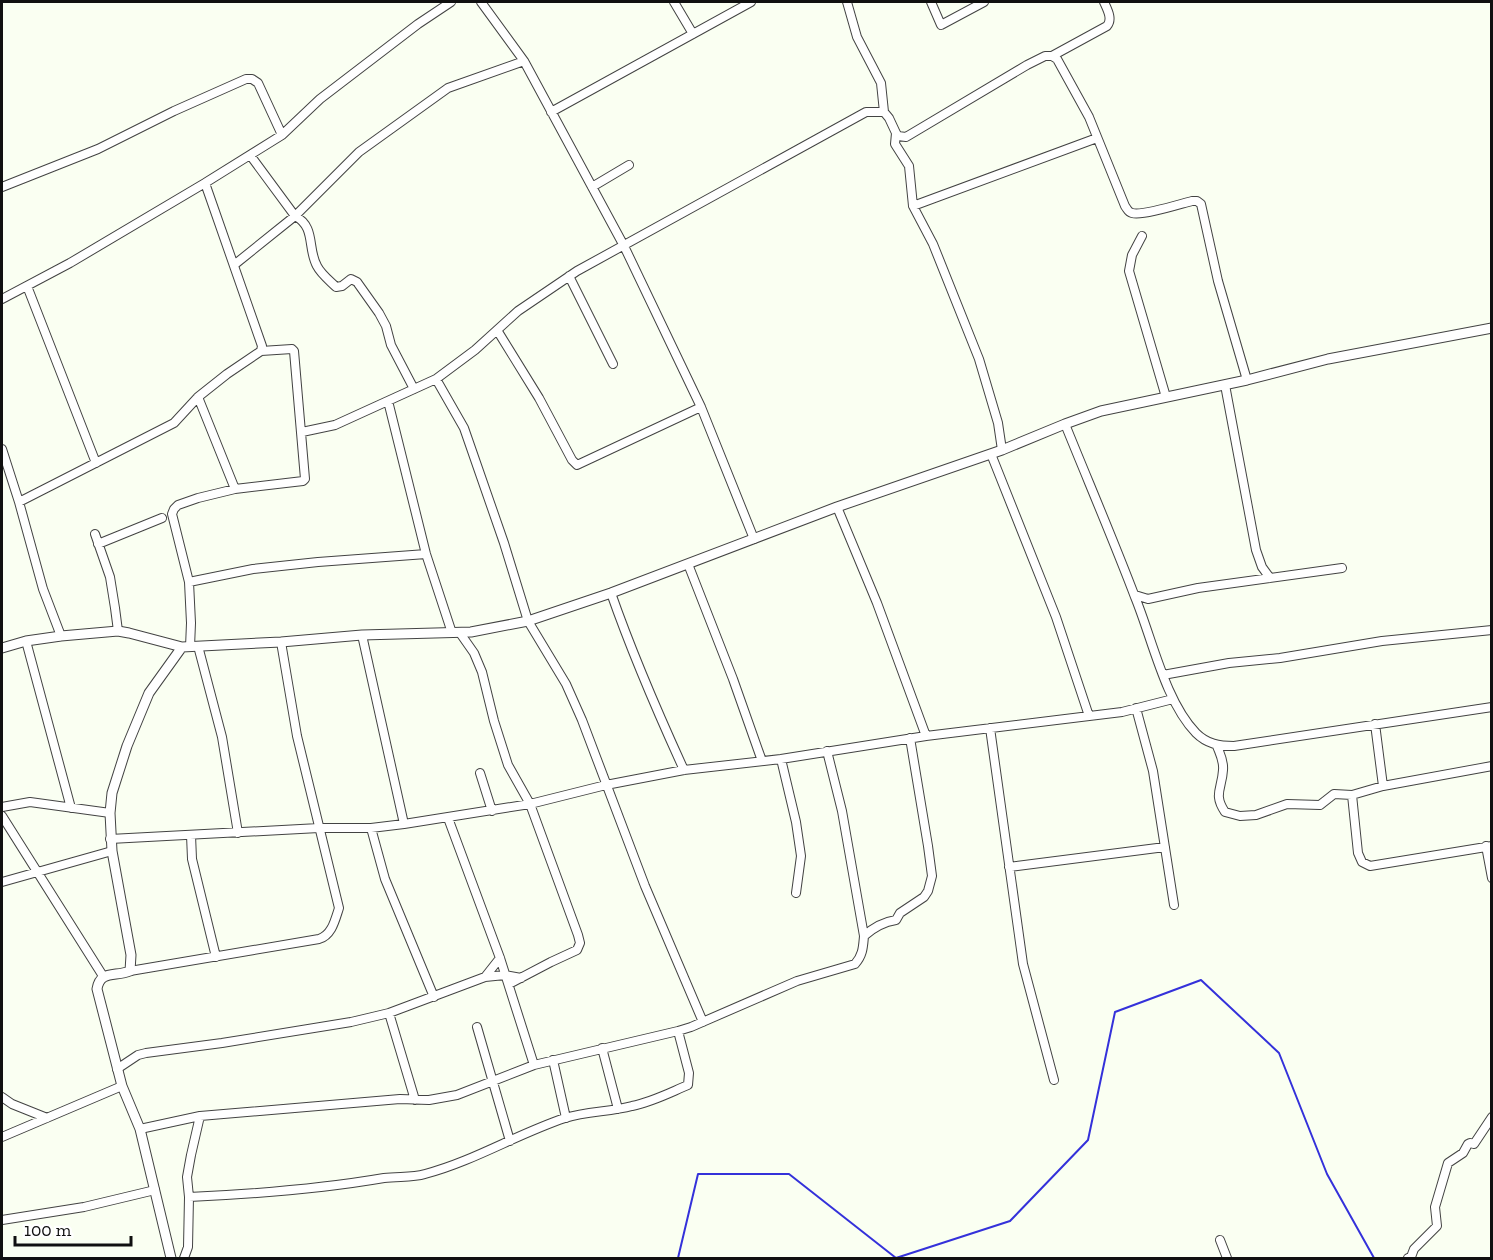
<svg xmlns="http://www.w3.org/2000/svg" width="1493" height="1260" font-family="'Zilla Slab',serif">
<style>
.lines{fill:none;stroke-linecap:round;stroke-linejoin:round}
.stream{stroke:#3431da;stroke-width:2}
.minor-casing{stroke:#434343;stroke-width:10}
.tertiary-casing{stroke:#434343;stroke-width:11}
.minor{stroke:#fff;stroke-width:8}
.tertiary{stroke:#fff;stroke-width:9}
</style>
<rect width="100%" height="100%" fill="#fafff2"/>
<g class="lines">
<!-- stream -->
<path class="stream" d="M678 1258 698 1174H789L896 1258 1010 1221 1088 1140 1115 1012 1201 980 1279 1053 1327 1174 1374 1258"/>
<!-- minor casing -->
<g class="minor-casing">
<path id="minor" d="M481 2 524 61 624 246 701 407 754 539
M674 2 693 34
M847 2 857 37 881 83 884 112
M931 2 941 25 984 2
M1052 56 1057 59 1089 117 1125 206C1128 210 1128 212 1132 213 1143 216 1180 204 1192 201H1197L1201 204 1218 281 1247 380
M551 112 751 2
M896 133 898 136 906 137 1027 65 1045 56H1052L1107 26C1113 19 1107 9 1104 2
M250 155 295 216C316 227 307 248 317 266 321 274 330 281 336 287L342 286 351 279 357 282 379 313 386 326 391 345 414 389
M205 183 262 346 261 351
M2 187 98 149 174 111 246 79H252L258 83 282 135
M592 187 629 165
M913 206 1097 138
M1142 236 1132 255 1129 271 1166 397
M234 265 295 216 359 152 448 88 524 61
M569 276 613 364
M27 286 96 463
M2 299 70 263 205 183 282 135 320 99 418 24 451 2
M497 330 539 398 572 460 577 465 701 407
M436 379 464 428 504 543 528 621 566 684 582 720 645 886 703 1022
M1225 385 1256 550 1262 567 1270 578
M198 397 235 489
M388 401 426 554 452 633
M1065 424C1088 481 1113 539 1135 597 1152 638 1165 701 1196 733 1207 744 1219 746 1234 746L1492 707
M302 432 335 425 436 379 475 350 518 311 577 271 866 112H884L889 118 896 133 895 144 909 166 913 206 933 244 979 359 998 423 1002 450
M2 449 19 502 43 589 61 636
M991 454 1056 617 1089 716
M19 502 174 423 198 397 227 374 261 351 292 349 294 351 305 479 303 481 235 489 198 498 178 505 174 509 172 514 189 582 191 623 190 647
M837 507 877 603 926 736
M95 534 110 577 115 608 118 631
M98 544 162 518
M688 564 733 679 762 761
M189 582 253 569 318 562 426 554
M611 593C632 653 657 711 684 770
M1135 595 1148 599 1198 588 1342 568
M460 633 474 653 482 672 494 721 508 765 530 804 578 935 580 943 577 950 551 962 509 984
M362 635 404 824
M26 641 71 808
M198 646 222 737 238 833
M1163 675 1229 663 1280 658 1382 641 1492 630
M1136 708 1153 771 1174 905
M1375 724 1383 786
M990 728 1023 964 1054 1080
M1217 746C1220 754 1224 761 1223 770 1222 789 1213 794 1225 812L1240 816 1256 815 1287 804 1320 805 1334 794 1352 795 1383 786 1492 766
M827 751 842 811 864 936
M781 759 796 822 801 856 796 893
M480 773 492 811
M1352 795 1358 853 1362 862 1370 866 1492 846
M2 807 30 802 110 813
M2 816 103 976
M448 818 500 958 534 1065
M371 828 385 879 434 997
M191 835 192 859 216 957
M110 839 319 828H371L404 824 530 804 606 785 684 770 781 759 926 736 1122 712 1173 699
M1486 846 1492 878
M1009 867 1165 847
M2 882 112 851
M130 971 319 939C332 935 335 920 339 908L297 736 281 642
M485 977 500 958
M389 1013 415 1100
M477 1027 510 1141
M602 1048 618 1109
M553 1060 566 1118
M117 1069 138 1055 146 1053 222 1043 351 1022 389 1013 485 977 505 975 521 978
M2 1097 12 1104 47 1118
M140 1129 200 1116 400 1099 429 1100 457 1095 534 1065 678 1031 691 1027 797 981 855 964C863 955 863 947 864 936 874 927 883 922 896 920L900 913 924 897 928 891 932 876 928 846 910 738
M2 1137 122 1086
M189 1197C255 1194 320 1189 384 1178 398 1176 412 1178 425 1174 474 1161 517 1134 565 1118 587 1111 610 1112 632 1106 652 1102 669 1093 688 1085L689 1073 678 1031
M2 1220 84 1207 155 1190
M1220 1240 1227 1258
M184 1258 188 1247 189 1197 187 1177 191 1155 200 1116
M1408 1258 1411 1257 1414 1249 1437 1226 1435 1207 1448 1163 1463 1153 1468 1144 1470 1143 1474 1144 1492 1117"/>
</g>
<!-- tertiary casing -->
<g class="tertiary-casing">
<path id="tertiary" d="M2 648 26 641 61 636 118 631 129 633 182 647 281 642 362 635 471 632 528 621 611 593 837 507 1002 450 1065 424 1101 411 1247 380 1328 359 1492 328
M171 1258 140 1129 122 1086 97 989C100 970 115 977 130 971L131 955 112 851 110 813 112 793 127 746 149 693 182 647"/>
</g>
<!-- minor -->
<use href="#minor" class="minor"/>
<!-- tertiary -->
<use href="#tertiary" class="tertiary"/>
</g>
<!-- border -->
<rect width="1493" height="1260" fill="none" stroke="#101010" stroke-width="6"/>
<!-- scale -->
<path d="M15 1236v9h116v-9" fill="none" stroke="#101010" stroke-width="3"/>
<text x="24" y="1236" font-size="18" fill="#101010" stroke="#ffffff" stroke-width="4.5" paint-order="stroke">100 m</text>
</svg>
